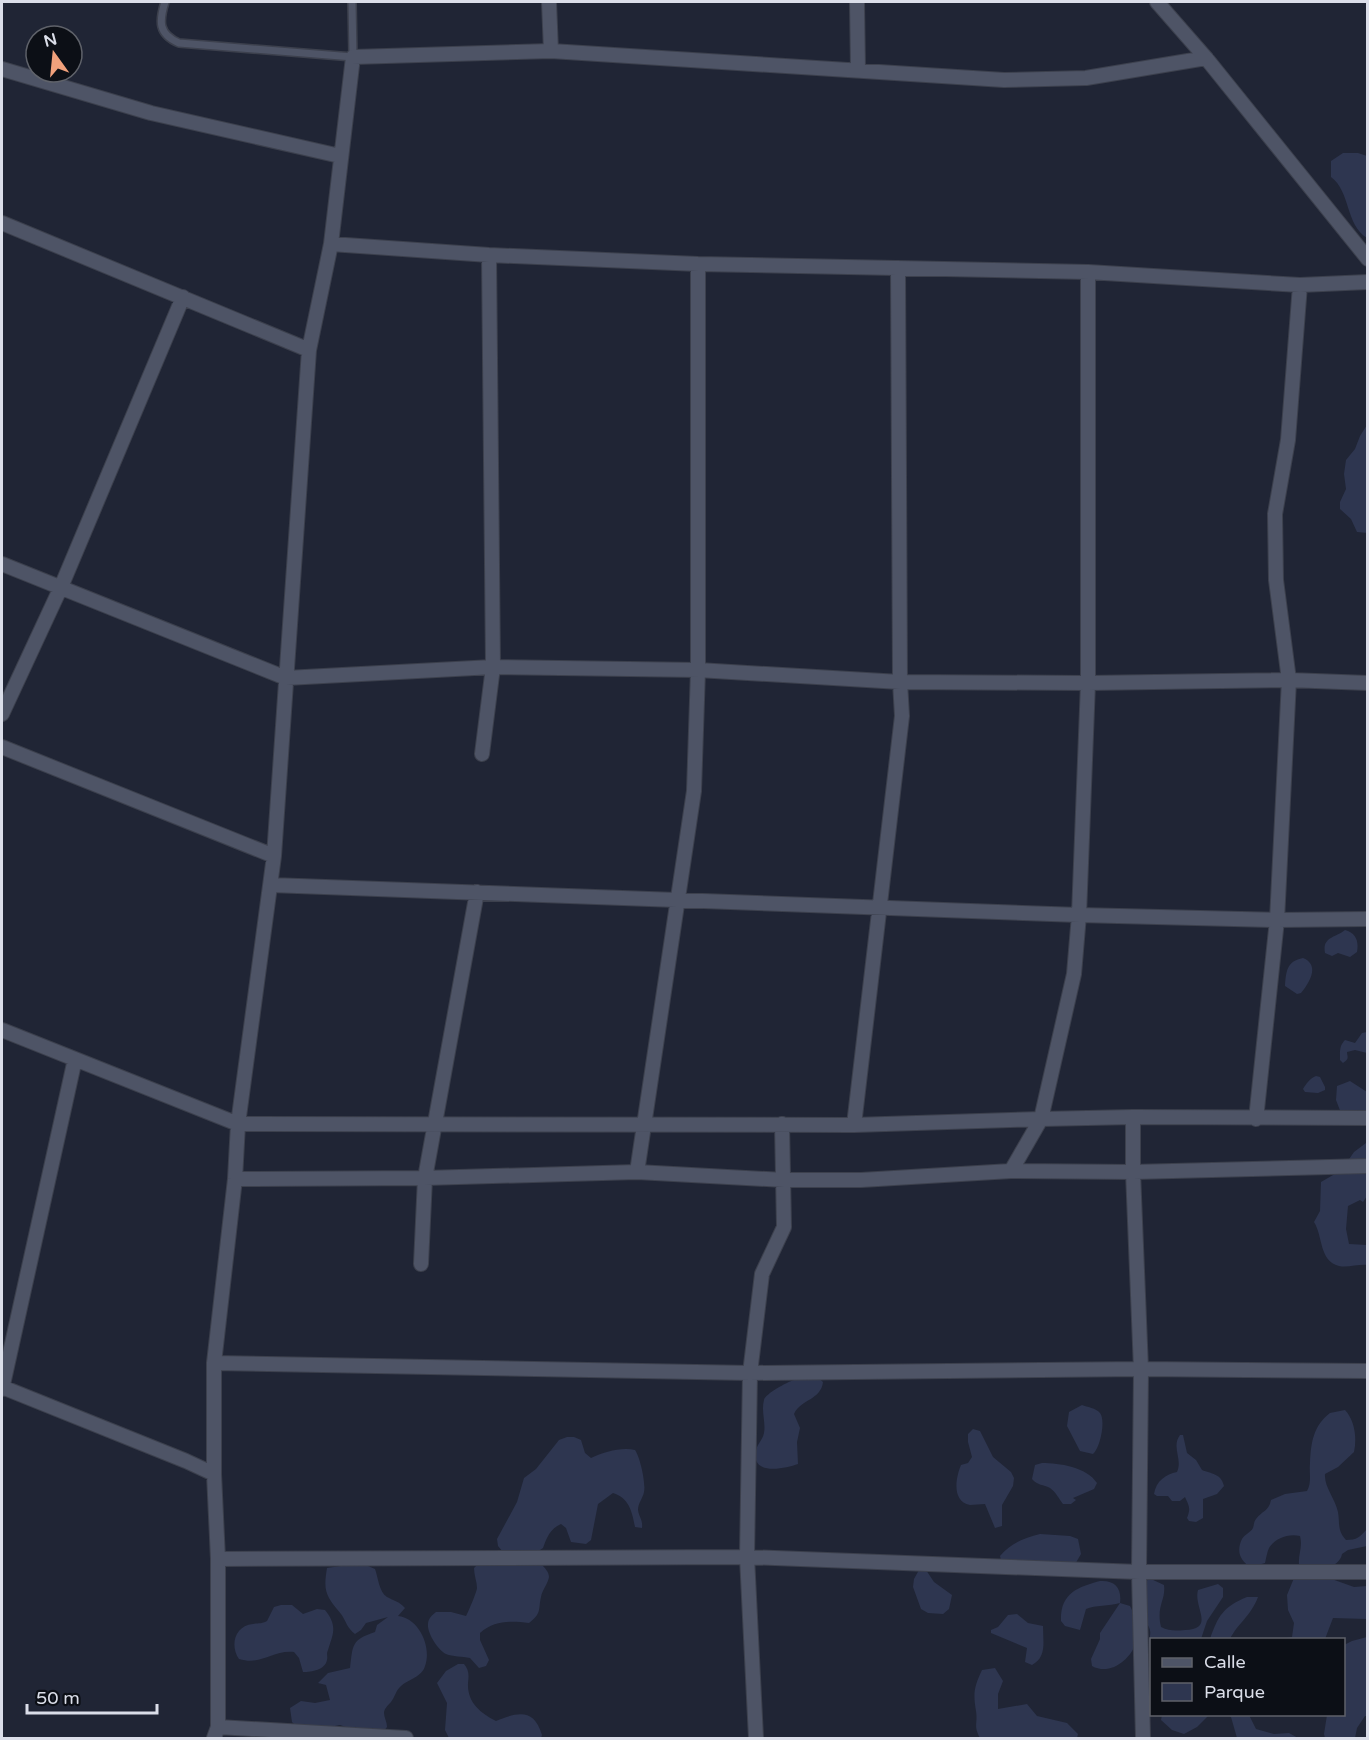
<svg xmlns="http://www.w3.org/2000/svg" width="1369" height="1740" font-family="'Varela Round',sans-serif">
<style>
.green{fill:#2e3650}
.lines{fill:none;stroke-linecap:round;stroke-linejoin:round}
.lane-casing{stroke:#3c404d;stroke-width:10}
.street-casing{stroke:#3c404d;stroke-width:16}
.lane{stroke:#4e5466;stroke-width:7}
.street{stroke:#4e5466;stroke-width:14}
</style>
<rect width="100%" height="100%" fill="#202535"/>
<!-- green -->
<path class="green" d="M1343 153H1358L1367 156V238C1345 224 1351 192 1331 177V161Z
M1367 425 1368 533 1357 532 1351 519 1340 509V502L1346 489 1344 474 1346 460 1355 449 1360 436Z
M1345 930C1356 933 1359 941 1357 952L1350 957 1338 953 1332 956 1325 953C1322 937 1335 938 1345 930Z
M1303 958C1320 965 1310 982 1301 993L1297 994 1285 986C1286 971 1287 961 1303 958Z
M1367 1032V1053L1355 1050 1347 1052C1347 1056 1350 1059 1343 1063L1340 1060C1340 1052 1339 1046 1345 1040L1355 1043 1362 1033Z
M1316 1076 1320 1077 1325 1087V1090L1318 1093 1305 1092 1303 1089C1306 1084 1310 1078 1316 1076Z
M1350 1081 1367 1092V1118L1341 1113 1336 1100 1337 1086Z
M1366 1143 1367 1196 1363 1202 1360 1200 1348 1206 1346 1229 1349 1244 1367 1245V1265C1359 1264 1347 1268 1339 1266 1319 1261 1323 1236 1314 1222L1320 1211 1321 1182 1340 1171 1345 1165 1354 1152Z
M817 1377 823 1382C821 1400 801 1399 794 1414L800 1428 797 1442 798 1464C784 1469 750 1476 756 1450 758 1443 763 1439 764 1433 766 1423 761 1411 764 1400 765 1394 787 1382 794 1380 800 1377 810 1378 817 1377Z
M1082 1405C1087 1407 1096 1408 1100 1413 1106 1421 1100 1448 1093 1454L1080 1451 1067 1426 1069 1412Z
M1345 1410C1355 1421 1357 1438 1354 1452L1338 1467 1325 1474C1324 1487 1335 1498 1338 1512 1340 1524 1337 1530 1346 1540 1357 1540 1360 1537 1367 1529V1546L1348 1550 1342 1554C1339 1570 1311 1573 1299 1565 1298 1554 1303 1547 1300 1536 1289 1533 1275 1538 1269 1548 1267 1552 1266 1559 1265 1563L1251 1567C1240 1561 1236 1551 1242 1539 1245 1534 1251 1532 1253 1528 1254 1525 1254 1521 1256 1519 1262 1511 1269 1511 1271 1500L1285 1494 1307 1491C1312 1482 1309 1474 1310 1463 1311 1443 1313 1426 1330 1413Z
M973 1429 980 1431 993 1457 1011 1472 1014 1478 1013 1486 1002 1505V1526L995 1528 985 1504C980 1504 974 1505 970 1505 951 1501 956 1477 961 1465L968 1463 972 1457 968 1442V1434Z
M1180 1435H1183L1187 1453 1196 1460 1202 1470C1211 1474 1221 1473 1224 1486L1217 1494 1203 1499V1518L1196 1522 1189 1521 1187 1518C1191 1508 1189 1506 1185 1497L1180 1501H1172L1168 1496H1157L1154 1494C1156 1481 1166 1474 1177 1472 1183 1459 1171 1447 1180 1435Z
M567 1437H574L581 1440 585 1453 591 1458C604 1452 621 1447 635 1450 640 1457 646 1483 644 1492 643 1498 638 1503 638 1510 639 1517 643 1520 642 1528L635 1527C632 1511 629 1498 613 1493L598 1504 591 1540 586 1544 571 1542 566 1528 561 1524C550 1529 547 1537 543 1548L537 1552H503L498 1546 497 1539 517 1502 524 1478 536 1469 559 1440Z
M1042 1463C1059 1463 1087 1467 1097 1483L1094 1489 1073 1498 1076 1500 1071 1504H1063C1059 1499 1056 1492 1050 1488 1043 1484 1038 1486 1032 1479L1035 1465Z
M1040 1534 1070 1536 1078 1539 1081 1554 1074 1566 1002 1564 1000 1556C1011 1543 1024 1538 1040 1534Z
M480 1562 541 1564C545 1568 549 1572 549 1577 548 1584 542 1590 541 1597 538 1610 542 1613 529 1623 511 1621 495 1620 480 1633V1640L489 1660 486 1666 479 1668 470 1658C462 1656 453 1657 446 1654 438 1650 427 1633 428 1624 428 1619 432 1615 436 1612H451L466 1616C468 1613 477 1591 477 1588 477 1582 474 1575 474 1568Z
M361 1563 375 1569C378 1577 379 1592 387 1597 394 1601 399 1601 405 1608L398 1616C419 1618 432 1647 425 1666 422 1677 409 1679 401 1686 396 1690 395 1697 391 1702 388 1705 384 1709 384 1713 384 1717 387 1722 387 1727L378 1738 340 1725 320 1729 297 1727 292 1722 290 1708 301 1701 315 1703 330 1700 326 1685 318 1683 328 1673 350 1668C353 1645 351 1640 375 1632L377 1625 388 1617 366 1623 361 1630 355 1634C347 1628 346 1621 341 1614 326 1596 323 1592 327 1568Z
M919 1570H926L934 1582 952 1595 949 1609 943 1614 928 1613 921 1609 913 1587 914 1579Z
M1326 1577 1354 1587 1367 1586V1619L1333 1618 1325 1639 1273 1640 1292 1637 1294 1623 1288 1610 1287 1595 1294 1578Z
M1151 1579 1164 1585C1166 1600 1156 1606 1161 1627 1169 1631 1175 1631 1185 1630 1216 1629 1193 1607 1198 1590L1218 1584 1223 1588V1597L1207 1621 1201 1639 1152 1640 1151 1655C1145 1632 1159 1635 1139 1614L1145 1581Z
M1100 1581C1115 1580 1122 1588 1120 1603L1130 1606C1135 1615 1139 1634 1136 1643 1130 1660 1110 1676 1092 1666L1091 1659 1100 1639V1633L1120 1603C1109 1606 1095 1605 1086 1609L1080 1630 1065 1626 1061 1621C1060 1593 1078 1587 1100 1581Z
M1247 1597H1258C1251 1616 1238 1623 1230 1639H1210C1218 1616 1223 1607 1247 1597Z
M281 1605H292L303 1614 317 1609 325 1610C338 1626 333 1634 328 1650 326 1655 328 1655 327 1660 325 1670 312 1672 303 1672L299 1658 294 1652C271 1650 262 1666 239 1659 230 1646 234 1626 253 1624 259 1623 261 1624 267 1621L274 1607Z
M1017 1614 1028 1623 1043 1626C1043 1642 1047 1657 1032 1665L1025 1662 1027 1648 991 1633V1630L998 1627 1008 1615Z
M1367 1637V1716H1365L1357 1728 1355 1738H1325L1324 1734 1327 1715 1344 1714V1645L1352 1641Z
M458 1664H464C469 1670 469 1675 468 1683 467 1702 480 1713 496 1721 518 1712 534 1708 542 1735L541 1738H449L445 1730 447 1703 437 1683 446 1671Z
M995 1668 1003 1681 998 1694V1709L1027 1704 1037 1716 1067 1723 1078 1734 1077 1738H980C973 1725 978 1724 976 1711 973 1693 974 1687 982 1670Z
M1162 1715V1714L1209 1715 1197 1727 1184 1734 1172 1730 1161 1720Z
M1228 1715H1249L1256 1729 1274 1734 1289 1733 1298 1738H1237L1231 1717Z"/>
<g class="lines">
<!-- lane casing -->
<g class="lane-casing">
<path id="lane" d="M165 2C159 21 158 34 179 43L353 57 352 2"/>
</g>
<!-- street casing -->
<g class="street-casing">
<path id="street" d="M549 2 551 51
M857 2 858 70
M1157 2 1206 58 1368 259
M2 69 151 113 340 156
M2 223 309 350
M331 244 353 57 551 51 1004 80 1086 78 1206 58
M2 564 286 678 493 667 698 670 900 682 1088 683 1289 680 1368 683
M2 714 61 587 183 297
M2 747 274 856
M482 754 493 667 489 255
M271 885 1079 915 1277 920 1368 919
M2 1030 238 1124 854 1125 1041 1119 1074 974 1079 915 1088 683V272
M1256 1119 1277 920 1289 680 1276 580 1275 514 1288 440 1300 285
M854 1125 902 716 900 682 898 268
M1011 1171 1041 1119 1133 1117
M637 1172 694 791 698 670V264
M235 1179 425 1178 637 1172 784 1180H861L1011 1171 1133 1172 1368 1166
M421 1264 425 1178 477 892
M214 1363 750 1373 1141 1369 1368 1371
M2 1387 186 1461 214 1474
M2 1389 75 1059
M218 1559 747 1557 1139 1572H1368
M218 1727 406 1738
M214 1738 218 1727V1559L214 1474V1363L235 1179 238 1124 274 856 309 350 331 244 489 255 698 264 1088 272 1300 285 1368 282
M756 1738 747 1557 750 1373 762 1274 784 1227 782 1124
M1143 1738 1139 1572 1141 1369 1133 1172V1117L1368 1118"/>
</g>
<!-- lane -->
<use href="#lane" class="lane"/>
<!-- street -->
<use href="#street" class="street"/>
</g>
<!-- border -->
<rect width="1369" height="1740" fill="none" stroke="#dbdee9" stroke-width="6"/>
<!-- legend -->
<rect x="1150" y="1638" width="195" height="78" fill="#0c0f16" stroke="#5f626a" stroke-width="1.5"/>
<rect x="1162" y="1658" width="30" height="9" fill="#4e5466" stroke="#5f626a" stroke-width="1.5"/>
<text x="1204" y="1668" font-size="18" fill="#dbdee9">Calle</text>
<rect x="1162" y="1683" width="30" height="18" fill="#2e3650" stroke="#5f626a" stroke-width="1.5"/>
<text x="1204" y="1698" font-size="18" fill="#dbdee9">Parque</text>
<!-- north arrow -->
<g transform="translate(54 54) rotate(345)"><circle r="28" fill="#0c0f16" stroke="#5f626a" stroke-width="1.5"/>
<path d="M0-4.5L10 22L0 15L-10 22Z" fill="#f1a17c"/>
<text y="-9" font-size="16" font-weight="bold" text-anchor="middle" fill="#dbdee9">N</text>
</g>
<!-- scale -->
<path d="M27 1704v9h130v-9" fill="none" stroke="#dbdee9" stroke-width="3"/>
<text x="36" y="1704" font-size="18" fill="#dbdee9" stroke="#0c0f16" stroke-width="4.5" paint-order="stroke">50 m</text>
</svg>
